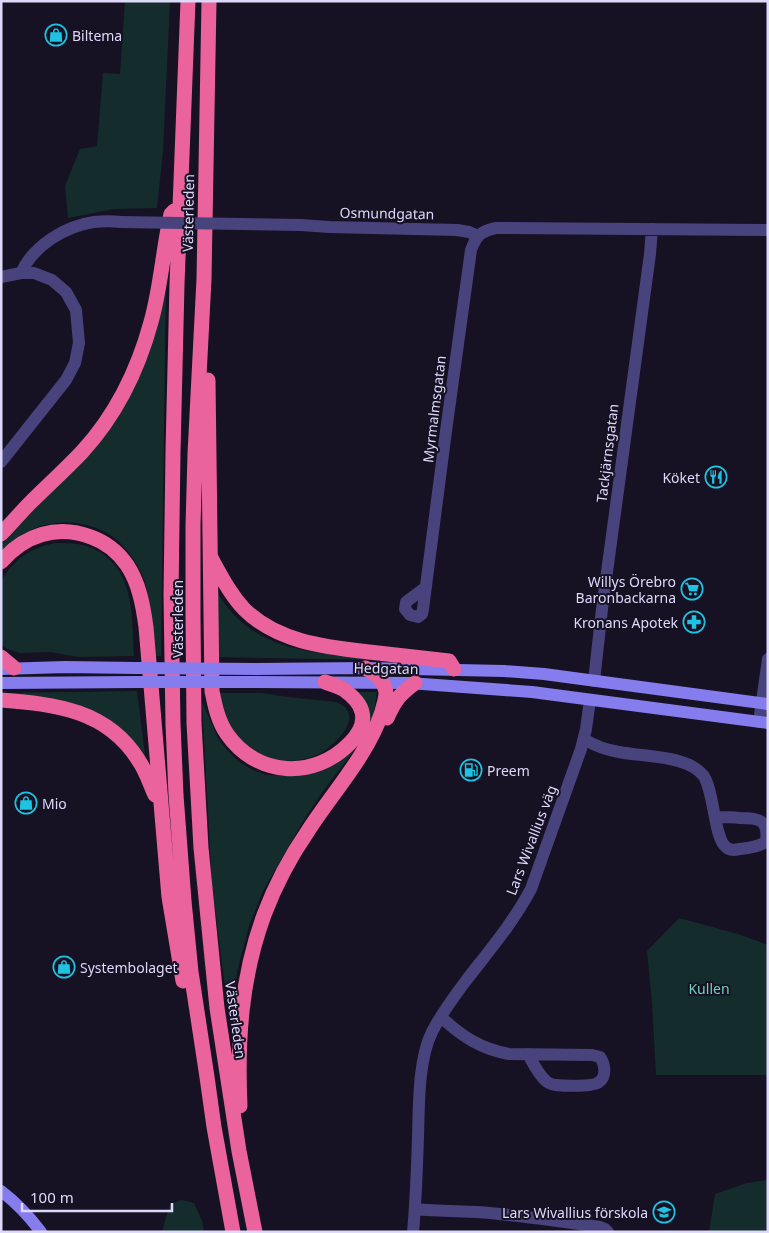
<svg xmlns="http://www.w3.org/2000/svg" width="769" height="1233" font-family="'Noto Sans',sans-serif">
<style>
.green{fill:#152c2c}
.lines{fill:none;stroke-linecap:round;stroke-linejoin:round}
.street{stroke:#48437c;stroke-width:12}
.secondary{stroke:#857cee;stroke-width:12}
.highway{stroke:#ea639d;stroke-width:15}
.street-bridge{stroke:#48437c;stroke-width:12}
.secondary-bridge{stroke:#857cee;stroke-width:12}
.labels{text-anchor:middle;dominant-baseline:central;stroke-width:4;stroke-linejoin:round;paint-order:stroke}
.poi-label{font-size:14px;fill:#ded9fa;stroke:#161223;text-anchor:start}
.street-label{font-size:14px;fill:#ded9fa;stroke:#161223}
.park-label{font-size:14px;fill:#6ed1bd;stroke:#161223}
</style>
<rect width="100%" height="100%" fill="#161223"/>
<!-- green -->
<path class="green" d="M125 1H170L163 152 157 208 114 209 68 218 65 186 80 149 97 146 103 73 120 74Z
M166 278 161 656H152C151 632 152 600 143 577 135 558 120 538 101 530 75 518 40 520 17 538 12 543 7 549 1 555V546L15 528 97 442Z
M55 543C65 543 77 543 86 546 135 561 132 615 134 656L78 657 51 652 20 653 7 649 1 644V581L9 569 20 558 31 551 43 546Z
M216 589C249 654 319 653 382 660L217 657Z
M137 691 146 763 113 726 1 696V693Z
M357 692H377L373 718 359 744 321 794 302 823 263 891 249 926 237 972 231 1033 212 885 202 702 218 738 227 750 238 761 251 769 266 775 289 776 314 773 341 759 356 746Z
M219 693H262L288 697 336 702C368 714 335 746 317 755 303 761 283 763 268 758 263 756 259 753 255 750 243 744 235 735 228 723 223 714 222 703 219 693Z
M679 918 738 934 768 945V1075H656L652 1003 647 951Z
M768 1180V1232H709L715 1194 747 1183Z
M182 1200 194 1203 202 1221 204 1232H162L170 1204Z"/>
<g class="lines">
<!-- street -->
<path class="street" d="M301 225 329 227 457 230 469 232 478 236
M21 273C33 246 65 226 94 222 103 221 112 221 121 222
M1 277 21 273H34L52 280 66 292 76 310 79 343 75 363 66 380 1 462
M426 587 406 602 405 609 410 615 418 617 422 614 423 609 446 431 471 250C476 236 481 231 496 228L768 230
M594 681 602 609 650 254 652 229
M759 722 768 659
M584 739C595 746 607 750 619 752 644 757 686 755 703 775 714 789 714 839 726 847 730 851 735 850 740 849 750 848 757 847 766 842 769 819 758 818 740 818 731 817 723 817 715 817
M441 1017C461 1036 481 1049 509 1054L592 1055 600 1057C605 1064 607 1076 599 1082 594 1087 564 1086 556 1085 553 1085 548 1083 546 1081 538 1074 533 1063 528 1054
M415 1209C436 1211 456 1211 477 1212 518 1215 559 1221 600 1227L605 1229 608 1232
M413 1232C416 1200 417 1169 418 1137 419 1106 418 1060 432 1032 441 1014 453 998 465 982 488 952 513 923 531 889L581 749 586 729 590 700"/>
<!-- secondary -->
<path class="secondary" d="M1 669 65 667 136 668
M255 669 365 668 504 671 544 674 768 704
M256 682 409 683 532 692 768 723
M1 683 137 682
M1 1191C17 1203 29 1216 41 1232"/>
<!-- highway -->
<path class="highway" d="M188 1 177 284 173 452 171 595 173 724 176 795 184 901 191 972 207 1077 214 1127 233 1232
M209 1 204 279 195 454 193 526V616L194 723 201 848 217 1008 239 1151 255 1232
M208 380 212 691C215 706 218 721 227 734 257 777 314 780 350 743 358 735 365 724 362 712 360 703 350 694 343 689 338 686 330 684 325 682
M1 534C11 524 20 513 30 503 47 486 65 470 82 452 116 415 138 370 151 322 161 287 163 249 171 214L174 211
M211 558C221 576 230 594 244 609 277 642 325 647 369 652 395 655 422 658 449 661L454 669
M1 562C24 535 57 524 91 537 105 542 118 552 127 565 139 583 143 605 146 627L169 897 183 981
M1 657 14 668
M1 700C55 704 108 710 139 761 146 771 150 784 155 795
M387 718C395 700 399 695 415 683
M240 1106C237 1040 241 978 264 915 275 886 290 857 308 831 333 792 367 756 382 712 383 706 386 700 386 693 385 682 375 672 365 668"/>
<!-- street-bridge -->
<path class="street-bridge" d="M121 222 301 225"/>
<!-- secondary-bridge -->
<path class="secondary-bridge" d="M136 668 255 669
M137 682H256"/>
</g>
<!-- icons -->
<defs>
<g id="shop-ring" transform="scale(1.125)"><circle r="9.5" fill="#161223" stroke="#1ec3e1" stroke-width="1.5"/><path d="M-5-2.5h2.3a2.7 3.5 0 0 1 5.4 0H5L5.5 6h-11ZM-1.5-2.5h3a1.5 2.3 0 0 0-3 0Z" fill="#1ec3e1"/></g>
<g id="restaurant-ring" transform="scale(1.125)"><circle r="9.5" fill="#161223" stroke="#1ec3e1" stroke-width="1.5"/><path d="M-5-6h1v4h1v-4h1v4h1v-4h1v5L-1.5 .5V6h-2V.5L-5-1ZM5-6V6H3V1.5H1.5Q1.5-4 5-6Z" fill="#1ec3e1"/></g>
<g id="supermarket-ring" transform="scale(1.125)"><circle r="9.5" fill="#161223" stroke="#1ec3e1" stroke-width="1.5"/><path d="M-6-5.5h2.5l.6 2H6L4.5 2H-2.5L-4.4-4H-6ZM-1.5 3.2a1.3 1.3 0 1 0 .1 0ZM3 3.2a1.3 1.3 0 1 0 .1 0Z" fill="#1ec3e1"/></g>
<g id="pharmacy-ring" transform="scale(1.125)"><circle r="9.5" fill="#161223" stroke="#1ec3e1" stroke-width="1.5"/><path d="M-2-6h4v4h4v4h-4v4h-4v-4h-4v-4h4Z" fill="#1ec3e1"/></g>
<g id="fuel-ring" transform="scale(1.125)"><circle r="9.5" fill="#161223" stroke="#1ec3e1" stroke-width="1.5"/><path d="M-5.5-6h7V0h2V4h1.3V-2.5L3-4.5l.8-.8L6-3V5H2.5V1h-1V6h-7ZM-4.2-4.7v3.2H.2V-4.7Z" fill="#1ec3e1"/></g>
<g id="school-ring" transform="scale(1.125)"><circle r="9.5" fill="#161223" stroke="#1ec3e1" stroke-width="1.5"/><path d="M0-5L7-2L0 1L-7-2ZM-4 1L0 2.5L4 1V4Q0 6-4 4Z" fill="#1ec3e1"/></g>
</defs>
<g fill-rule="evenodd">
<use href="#shop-ring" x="56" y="35"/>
<use href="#restaurant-ring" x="716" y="477"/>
<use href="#supermarket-ring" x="692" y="589"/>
<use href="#pharmacy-ring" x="694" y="622"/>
<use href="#fuel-ring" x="471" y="770"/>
<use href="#shop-ring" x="26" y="803"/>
<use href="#shop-ring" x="64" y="967"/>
<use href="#school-ring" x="664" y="1212"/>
</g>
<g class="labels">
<!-- poi labels -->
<g class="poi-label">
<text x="72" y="35">Biltema</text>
<text x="700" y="477" text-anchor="end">Köket</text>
<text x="676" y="581" text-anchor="end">Willys Örebro<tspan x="676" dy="16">Baronbackarna</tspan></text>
<text x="678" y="622" text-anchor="end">Kronans Apotek</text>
<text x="487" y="770">Preem</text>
<text x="42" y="803">Mio</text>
<text x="80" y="967">Systembolaget</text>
<text x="648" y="1212" text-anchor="end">Lars Wivallius förskola</text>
</g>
<!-- street labels -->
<g class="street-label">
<text transform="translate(188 213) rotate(-89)">Västerleden</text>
<text transform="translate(387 213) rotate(1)">Osmundgatan</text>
<text transform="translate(434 409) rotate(-83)">Myrmalmsgatan</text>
<text transform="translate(607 453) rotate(-83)">Tackjärnsgatan</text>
<text transform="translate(177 619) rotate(-90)">Västerleden</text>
<text transform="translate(386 668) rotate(1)">Hedgatan</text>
<text transform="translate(531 840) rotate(-69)">Lars Wivallius väg</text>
<text transform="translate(236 1020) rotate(82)">Västerleden</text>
</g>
<!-- park labels -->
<g class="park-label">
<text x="709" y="988">Kullen</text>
</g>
</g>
<!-- border -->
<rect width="769" height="1233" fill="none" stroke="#ded9fa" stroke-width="5"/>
<!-- scale -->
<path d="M22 1203v8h150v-8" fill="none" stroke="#ded9fa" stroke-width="2.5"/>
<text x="30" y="1203" font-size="15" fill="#ded9fa" stroke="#161223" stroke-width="4" paint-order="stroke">100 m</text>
</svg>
